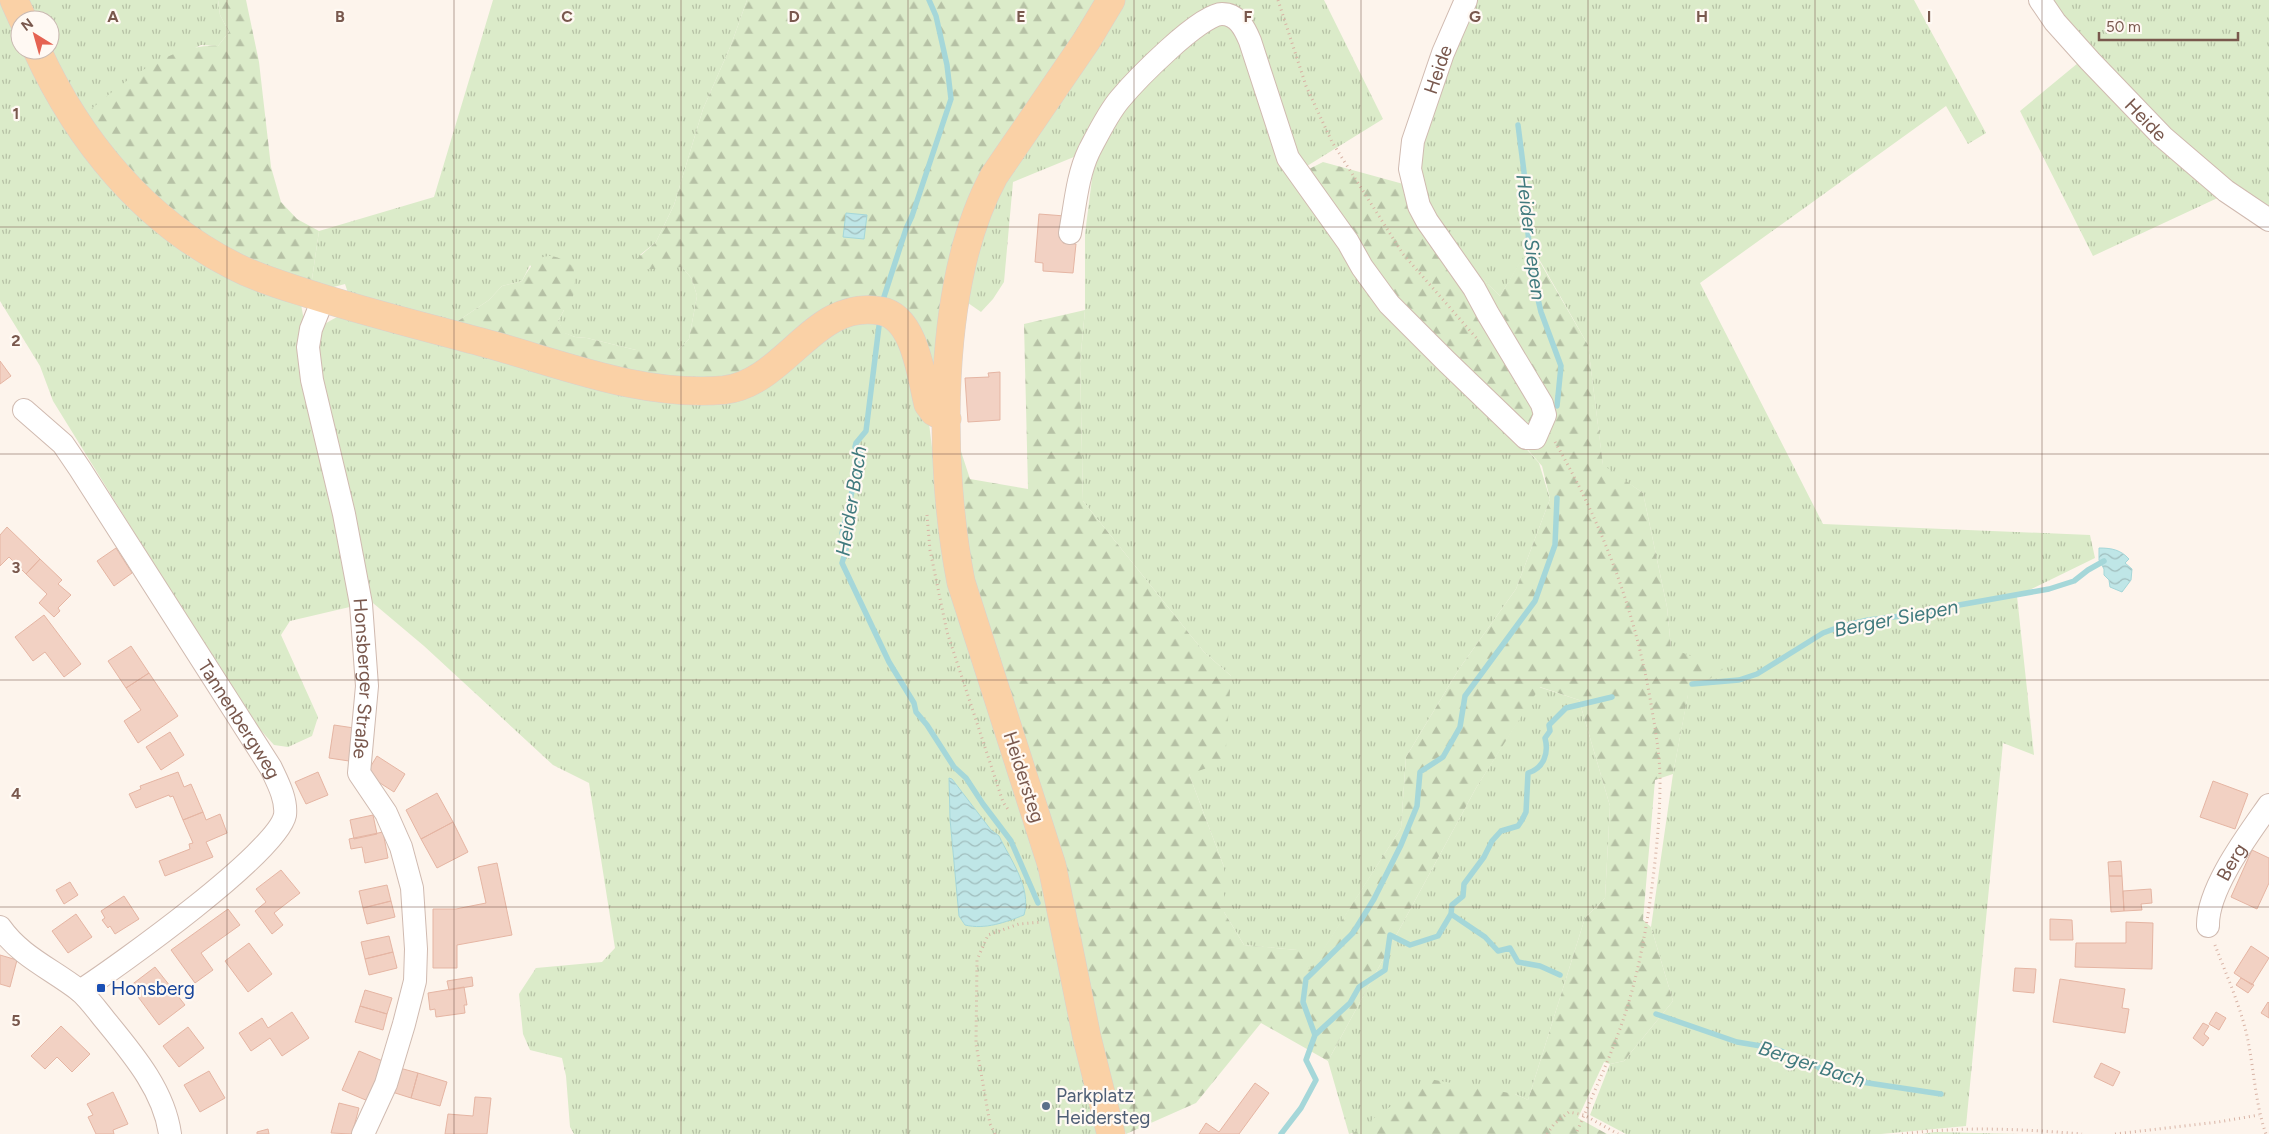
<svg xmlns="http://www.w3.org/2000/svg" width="2269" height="1134" font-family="Figtree,sans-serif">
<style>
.grass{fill:url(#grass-tufts);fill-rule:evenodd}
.forest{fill:url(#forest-firs)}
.water{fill:url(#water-waves);stroke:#a5d7d9}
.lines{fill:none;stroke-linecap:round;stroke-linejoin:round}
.stream{stroke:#a5d7d9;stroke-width:5.5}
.building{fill:#f2d1c3;stroke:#e5b5a3}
.minor-casing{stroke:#d0bab0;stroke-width:24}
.major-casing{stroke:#d9d0cd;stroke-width:29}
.path{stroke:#d8b3a5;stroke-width:3;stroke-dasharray:1 4;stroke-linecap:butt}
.minor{stroke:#fff;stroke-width:22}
.major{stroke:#fad1a6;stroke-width:28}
.grid{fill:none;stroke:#79584d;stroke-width:1;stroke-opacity:0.55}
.transit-dot{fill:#1a4fb4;stroke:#fff9f3;stroke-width:2}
.service-dot{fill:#5c6f8a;stroke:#fff9f3;stroke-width:2}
.labels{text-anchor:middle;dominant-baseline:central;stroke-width:4.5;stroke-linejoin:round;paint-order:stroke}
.street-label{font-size:19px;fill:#79584d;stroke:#fff9f3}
.transit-label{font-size:19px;fill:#164399;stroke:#fff9f3;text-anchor:start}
.service-label{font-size:19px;fill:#4e5e75;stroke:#fff9f3;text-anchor:start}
.water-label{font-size:20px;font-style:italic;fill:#407a7e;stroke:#fff9f3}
.grid-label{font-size:16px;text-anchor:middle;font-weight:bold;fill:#79584d;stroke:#fff9f3;stroke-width:4.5;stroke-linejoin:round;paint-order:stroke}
</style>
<defs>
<pattern id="grass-tufts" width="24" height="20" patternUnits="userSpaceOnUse" patternTransform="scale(1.25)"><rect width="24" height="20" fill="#dbebc9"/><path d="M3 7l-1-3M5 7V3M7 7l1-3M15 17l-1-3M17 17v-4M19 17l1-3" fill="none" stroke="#b6c1a5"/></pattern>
<pattern id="forest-firs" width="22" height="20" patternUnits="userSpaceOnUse" patternTransform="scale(1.25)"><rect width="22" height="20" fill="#dbebc9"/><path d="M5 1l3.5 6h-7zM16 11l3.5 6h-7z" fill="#b6c1a5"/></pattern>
<pattern id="water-waves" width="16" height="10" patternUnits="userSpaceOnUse" patternTransform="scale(1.25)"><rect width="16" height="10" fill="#bfe6e7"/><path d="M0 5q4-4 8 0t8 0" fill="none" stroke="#a0bdbd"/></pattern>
</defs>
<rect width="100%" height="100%" fill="#fdf4ec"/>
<!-- grass -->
<path class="grass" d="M0 0H12L20 20V50H35L79 131 301 304 354 606 290 621 281 635 318 717 312 736 288 747 274 745 247 715 53 401 40 366 0 301Z
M17 0H218L220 15 229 32 218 46 201 45 120 88 82 117 50 50V20H26Z
M493 0H747L731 45 703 109 674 205 656 242 640 255 661 267H682L692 279 697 296 689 339 678 350H636L587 338 575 337 564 333 558 321 564 310 530 265 522 281 502 286 489 300 449 327 348 293 345 284 330 288 311 286 319 231 434 197Z
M1112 0H1324L1383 119 1307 166 1283 157 1481 398 1539 463 1550 499 1516 589 1459 669 1406 757 1401 828 1310 971 1297 950 1244 945 1224 912V867L1189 774 1231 676 1204 652 1083 501 1080 363 1085 310V234L1095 155 1086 152 1013 182 1004 282 993 299 981 312 958 296 972 230Z
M1470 0H1914L1986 133 1968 144 1946 106 1700 283 1823 524 2090 535 2095 558 2017 596 2034 755 2003 743 1966 1126 1881 1134H1626L1590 1115 1610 1064 1624 1061 1673 1001 1651 927 1673 774 1688 694 1671 648 1667 607 1643 493 1603 466 1588 345 1531 245 1500 296 1461 258 1408 171Z
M2045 0H2269V215L2228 188Z
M2078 63 2224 195 2093 256 2020 111Z
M353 312 610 383 819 331 889 317 928 415 944 545 1027 819 1100 1134H574L570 1127 566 1076 562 1058 530 1050 523 1034 519 994 536 968 602 962 615 948 589 783 553 765 424 646 367 598 314 340C320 322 336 317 353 312ZM949 778 952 779 991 830 999 836C1010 859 1032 888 1024 915 1005 922 985 930 965 925L959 916 950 819Z
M1539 687 1579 700 1610 806 1605 898 1585 918 1528 1100 1515 1094 1349 1134 1328 1061 1476 788Z
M1935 1132 2020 1134H1922Z"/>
<!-- forest -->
<path class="forest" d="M218 0H246L259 62 271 167 281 202 297 219 319 231 311 286 233 258 172 218 82 117C117 87 170 42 218 46L229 32 220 15Z
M747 0H1111L985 193 947 419 913 344 876 310 769 371 679 390 449 327 489 300 502 286 522 281C536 254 549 248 574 267V292L571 305 564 310 558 321 565 333 575 337 587 338 636 350H678L689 339 697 296 692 279 682 267 637 270 631 264 656 242 674 205 703 109 731 45Z
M1323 162 1407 185 1461 258 1500 296 1530 245 1588 345 1603 465 1643 493 1667 607 1671 648 1723 669 1688 695 1673 774 1655 780 1643 920 1651 927 1673 1001 1624 1061 1610 1064 1604 1062 1578 1118 1607 1134H1352L1429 1079 1515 1094 1528 1100 1585 918 1605 898 1610 806 1579 700 1540 687 1476 788 1328 1061 1261 1023 1196 1103 1126 1134 1116 1108 970 579 954 430 970 479 1028 489 1024 324 1085 310 1080 363 1083 501 1204 652 1231 676 1225 762 1189 774 1224 867V912L1244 945 1298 950 1310 970 1401 828 1406 757 1459 669 1516 589 1550 499 1542 466 1482 397 1384 306 1309 169Z"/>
<!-- water -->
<path class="water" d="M846 213 867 215 864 239 843 237Z
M2099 548C2112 548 2121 550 2129 559L2125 563 2132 569 2131 580 2122 592 2110 587 2109 580 2104 575V569L2099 560Z
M949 778 952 779 991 830 999 836C1010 859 1032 888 1024 915 1006 922 985 930 965 925L959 916 950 819Z"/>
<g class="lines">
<!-- stream -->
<path class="stream" d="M1518 125 1524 172 1526 212 1532 274 1541 312 1561 366 1557 406
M882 303 906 229 912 216 951 99 947 65 936 16 929 0
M880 318 866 431 856 443 855 447 861 454 842 533 848 543 842 563 889 662 914 703 916 712 927 725 954 767 966 778 983 804 1011 841 1038 903
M1692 684 1739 680 1757 674 1823 633 1842 626 1868 620 1942 611 1959 605 2049 589 2074 581 2088 570 2104 561
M1451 914 1452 905 1463 896 1464 884 1484 857 1492 841 1501 831 1518 826 1522 820 1526 812 1528 773C1544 768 1549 753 1545 738L1550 731 1549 725 1566 708 1612 697
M1656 1014 1737 1042 1773 1048 1805 1060 1833 1075 1855 1081 1941 1094
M1315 1035 1350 1003 1359 987 1385 970 1390 935 1410 945 1438 936 1451 914 1485 937 1498 951 1510 948 1518 962 1540 966 1560 975
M1281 1134 1301 1108 1316 1080 1306 1060 1315 1035 1303 1002 1306 979 1353 933 1374 899 1401 845 1417 806 1420 772 1443 757 1460 727 1465 696 1535 601 1555 545 1557 498"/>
</g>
<!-- building -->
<path class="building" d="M1039 214 1065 216 1063 243 1076 244 1073 273 1043 271V263L1035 262Z
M0 361 11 376 0 384Z
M1000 372V420L968 422 965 378 989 377 988 373Z
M7 527 40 559 26 574 9 557 0 566V535Z
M116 548 132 573 114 586 97 561Z
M40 559 62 580 58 584 71 595 58 608 60 611 54 617 39 603 47 594 26 574Z
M44 615 81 664 64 677 45 652 33 661 15 637Z
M131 646 149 673 126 688 108 661Z
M149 673 178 716 138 743 124 721 141 710 126 688Z
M334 725 354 728 349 761 329 758Z
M170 732 184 755 161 770 146 747Z
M377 756 405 774 394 792 366 774Z
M178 772 184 787 191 784 203 812 183 820 173 796 170 797 169 795 136 808 129 794 141 789 140 786Z
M318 772 328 795 306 804 295 782Z
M2213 781 2248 794 2235 829 2200 817Z
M437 793 453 822 421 839 406 810Z
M203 812 206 820 220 814 227 833 206 842 213 857 165 876 159 861 190 849 189 844 193 843 183 820Z
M373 815 377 834 354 839 350 820Z
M453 822 468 852 437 868 421 839Z
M383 832 388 858 365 863 362 847 351 849 349 839Z
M2252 850 2269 858V883L2257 909 2231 897Z
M2121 861 2122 876H2109L2108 862Z
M497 863 512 935 457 945V968H433V909H456L486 903 478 867Z
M281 870 300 893 274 913 283 925 272 934 255 911 266 902 256 889Z
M2109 876H2122L2124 911 2111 912Z
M70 882 78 895 64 904 56 890Z
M387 885 391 901 363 908 359 891Z
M2151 889 2152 903 2141 904 2142 910 2124 911 2123 891Z
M124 896 139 919 115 934 110 926 108 928 102 920 105 918 101 911Z
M391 901 395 917 367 924 363 908Z
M228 909 240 925 201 953 213 970 195 983 171 950Z
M76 914 92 937 68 953 52 931Z
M2050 919 2072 920 2073 940H2050Z
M2126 922 2153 923 2152 969 2075 967 2076 943H2126Z
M389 936 393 952 365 959 361 942Z
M249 943 272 974 248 992 225 961Z
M2251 946 2269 958 2252 985 2234 973Z
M393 952 397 968 369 975 365 959Z
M0 955 17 960 10 987 0 984Z
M155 967 185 1005 159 1025 130 986Z
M2015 968 2036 969 2034 993 2013 991Z
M472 977 473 986 449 990 447 981Z
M2241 978 2254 985 2248 993 2236 985Z
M2060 979 2125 989 2122 1008 2129 1009 2125 1033 2053 1022Z
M464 987 467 1005H464L465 1013 436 1017 435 1009 430 1010 428 993Z
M365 990 392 998 387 1014 360 1006Z
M2268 1002 2269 1003V1018L2261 1013Z
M360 1006 387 1014 383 1030 355 1022Z
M292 1012 309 1038 282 1056 270 1038 251 1051 239 1033 262 1018 268 1028Z
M2216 1012 2226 1018 2219 1030 2209 1024Z
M2203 1023 2209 1026 2204 1034 2209 1038 2203 1046 2193 1038Z
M61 1026 90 1054 72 1072 57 1057 45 1069 31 1056Z
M188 1027 204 1048 179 1067 163 1046Z
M359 1051 385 1062 368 1101 342 1090Z
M2101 1063 2120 1072 2113 1086 2094 1077Z
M396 1067 418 1073 411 1098 389 1091Z
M209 1071 225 1098 200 1112 184 1085Z
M418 1073 447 1082 440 1106 411 1098Z
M1255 1083 1269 1093 1239 1134H1199L1206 1123 1219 1132Z
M113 1092 128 1124 113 1130 114 1134H96L88 1117 93 1115 87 1104Z
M475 1097 491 1098 487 1134H445L448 1114 473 1116Z
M339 1103 359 1108 352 1134 331 1133Z
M268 1129 269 1134H257V1132Z"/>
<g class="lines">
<!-- minor casing -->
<g class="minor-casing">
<g id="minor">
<path id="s1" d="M2040 0 2055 22 2090 61 2163 137 2226 191 2269 220"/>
<path id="s2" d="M1070 233C1075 207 1077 176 1089 151 1098 134 1108 113 1120 99 1135 81 1200 14 1222 14 1238 14 1245 29 1250 41L1288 158 1348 242 1362 267 1389 304 1446 361 1526 438H1535L1545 415 1542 404 1488 314 1474 288 1427 221 1419 206 1410 169 1413 141 1443 53 1466 0"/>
<path id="s3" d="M323 299 311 329 308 347 312 380 344 514 361 604 367 686 359 773 386 813 401 847 412 888 416 949 415 981 404 1024 386 1084 363 1134"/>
<path id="s4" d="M24 410 63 444 80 469 271 768C277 781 287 799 285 815 278 852 117 967 80 991"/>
<path id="s5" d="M2208 926C2207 889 2248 835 2269 805"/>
<path d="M0 927C21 957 52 969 80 991 89 999 97 1010 105 1020 132 1053 164 1090 170 1134"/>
</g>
</g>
<!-- major casing -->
<g class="major-casing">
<path id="major" d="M14 0 23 20
M37 50C78 140 144 221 234 266 257 278 281 285 306 293 367 313 430 328 492 345 567 366 644 397 724 390 786 383 814 298 881 311 915 317 921 376 928 404L934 412 947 419
M1111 1134 1087 1038 1052 866 961 582C938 465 936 283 994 176L1087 40 1111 0"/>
</g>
<!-- path -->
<path class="path" d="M1278 0 1306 86 1332 142 1403 254 1479 341
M1555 442C1603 525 1637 615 1652 710 1656 733 1660 757 1660 781 1660 819 1656 856 1651 894 1645 938 1636 984 1621 1026 1608 1063 1591 1098 1576 1134
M927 515 930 550 947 632 1003 802 1009 811
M2215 945C2226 974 2240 1005 2247 1036 2254 1068 2255 1103 2266 1134
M995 1134 990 1124 976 1044 977 960 988 935 1019 924 1042 922
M1547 1134 1554 1124 1569 1112 1584 1115 1618 1134
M1902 1134C1962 1126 2022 1129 2082 1134
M2115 1134 2218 1122 2259 1115"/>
<!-- minor -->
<use href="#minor" class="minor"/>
<!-- major -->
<use href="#major" class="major"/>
</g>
<!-- grid -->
<path class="grid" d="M227 0V1134M454 0V1134M681 0V1134M908 0V1134M1134 0V1134M1361 0V1134M1588 0V1134M1815 0V1134M2042 0V1134M0 227H2269M0 454H2269M0 680H2269M0 907H2269"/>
<!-- markers -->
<rect class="transit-dot" x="96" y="983" width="10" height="10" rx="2.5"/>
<circle class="service-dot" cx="1046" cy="1106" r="5"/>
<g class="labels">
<!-- street labels -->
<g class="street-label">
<text stroke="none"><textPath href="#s2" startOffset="1234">Heide</textPath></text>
<text stroke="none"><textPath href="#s1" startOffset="160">Heide</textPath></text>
<text stroke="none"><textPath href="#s3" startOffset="388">Honsberger Straße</textPath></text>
<text stroke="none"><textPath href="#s4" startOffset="379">Tannenbergweg</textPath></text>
<text transform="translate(1024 777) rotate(72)">Heidersteg</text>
<text stroke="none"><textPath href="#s5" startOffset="69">Berg</textPath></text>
</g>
<!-- transit labels -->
<g class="transit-label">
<text x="111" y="988">Honsberg</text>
</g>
<!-- service labels -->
<g class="service-label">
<text x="1056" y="1095">Parkplatz<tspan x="1056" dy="22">Heidersteg</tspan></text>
</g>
<!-- water labels -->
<g class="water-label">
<text transform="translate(1531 237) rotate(83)">Heider Siepen</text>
<text transform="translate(851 501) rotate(-81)">Heider Bach</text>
<text transform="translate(1896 618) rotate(-11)">Berger Siepen</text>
<text transform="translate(1812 1064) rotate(18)">Berger Bach</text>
</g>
</g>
<g class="grid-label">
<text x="113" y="22">A</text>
<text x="340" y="22">B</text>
<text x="567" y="22">C</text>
<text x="794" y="22">D</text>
<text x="1021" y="22">E</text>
<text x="1248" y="22">F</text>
<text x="1475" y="22">G</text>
<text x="1702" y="22">H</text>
<text x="1929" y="22">I</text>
<text x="16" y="119">1</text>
<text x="16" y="346">2</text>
<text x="16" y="573">3</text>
<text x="16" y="799">4</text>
<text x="16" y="1026">5</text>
</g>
<!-- north arrow -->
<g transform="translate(35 35) rotate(323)"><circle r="24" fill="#fff9f3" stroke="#c9b9b1"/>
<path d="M0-4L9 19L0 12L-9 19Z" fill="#e56352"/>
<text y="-8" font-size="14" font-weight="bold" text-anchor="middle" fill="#79584d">N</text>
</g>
<!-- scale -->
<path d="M2099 32v8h139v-8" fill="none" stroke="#79584d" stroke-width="2.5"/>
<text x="2106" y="32" font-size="15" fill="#79584d" stroke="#fff9f3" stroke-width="4" paint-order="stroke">50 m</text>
</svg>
